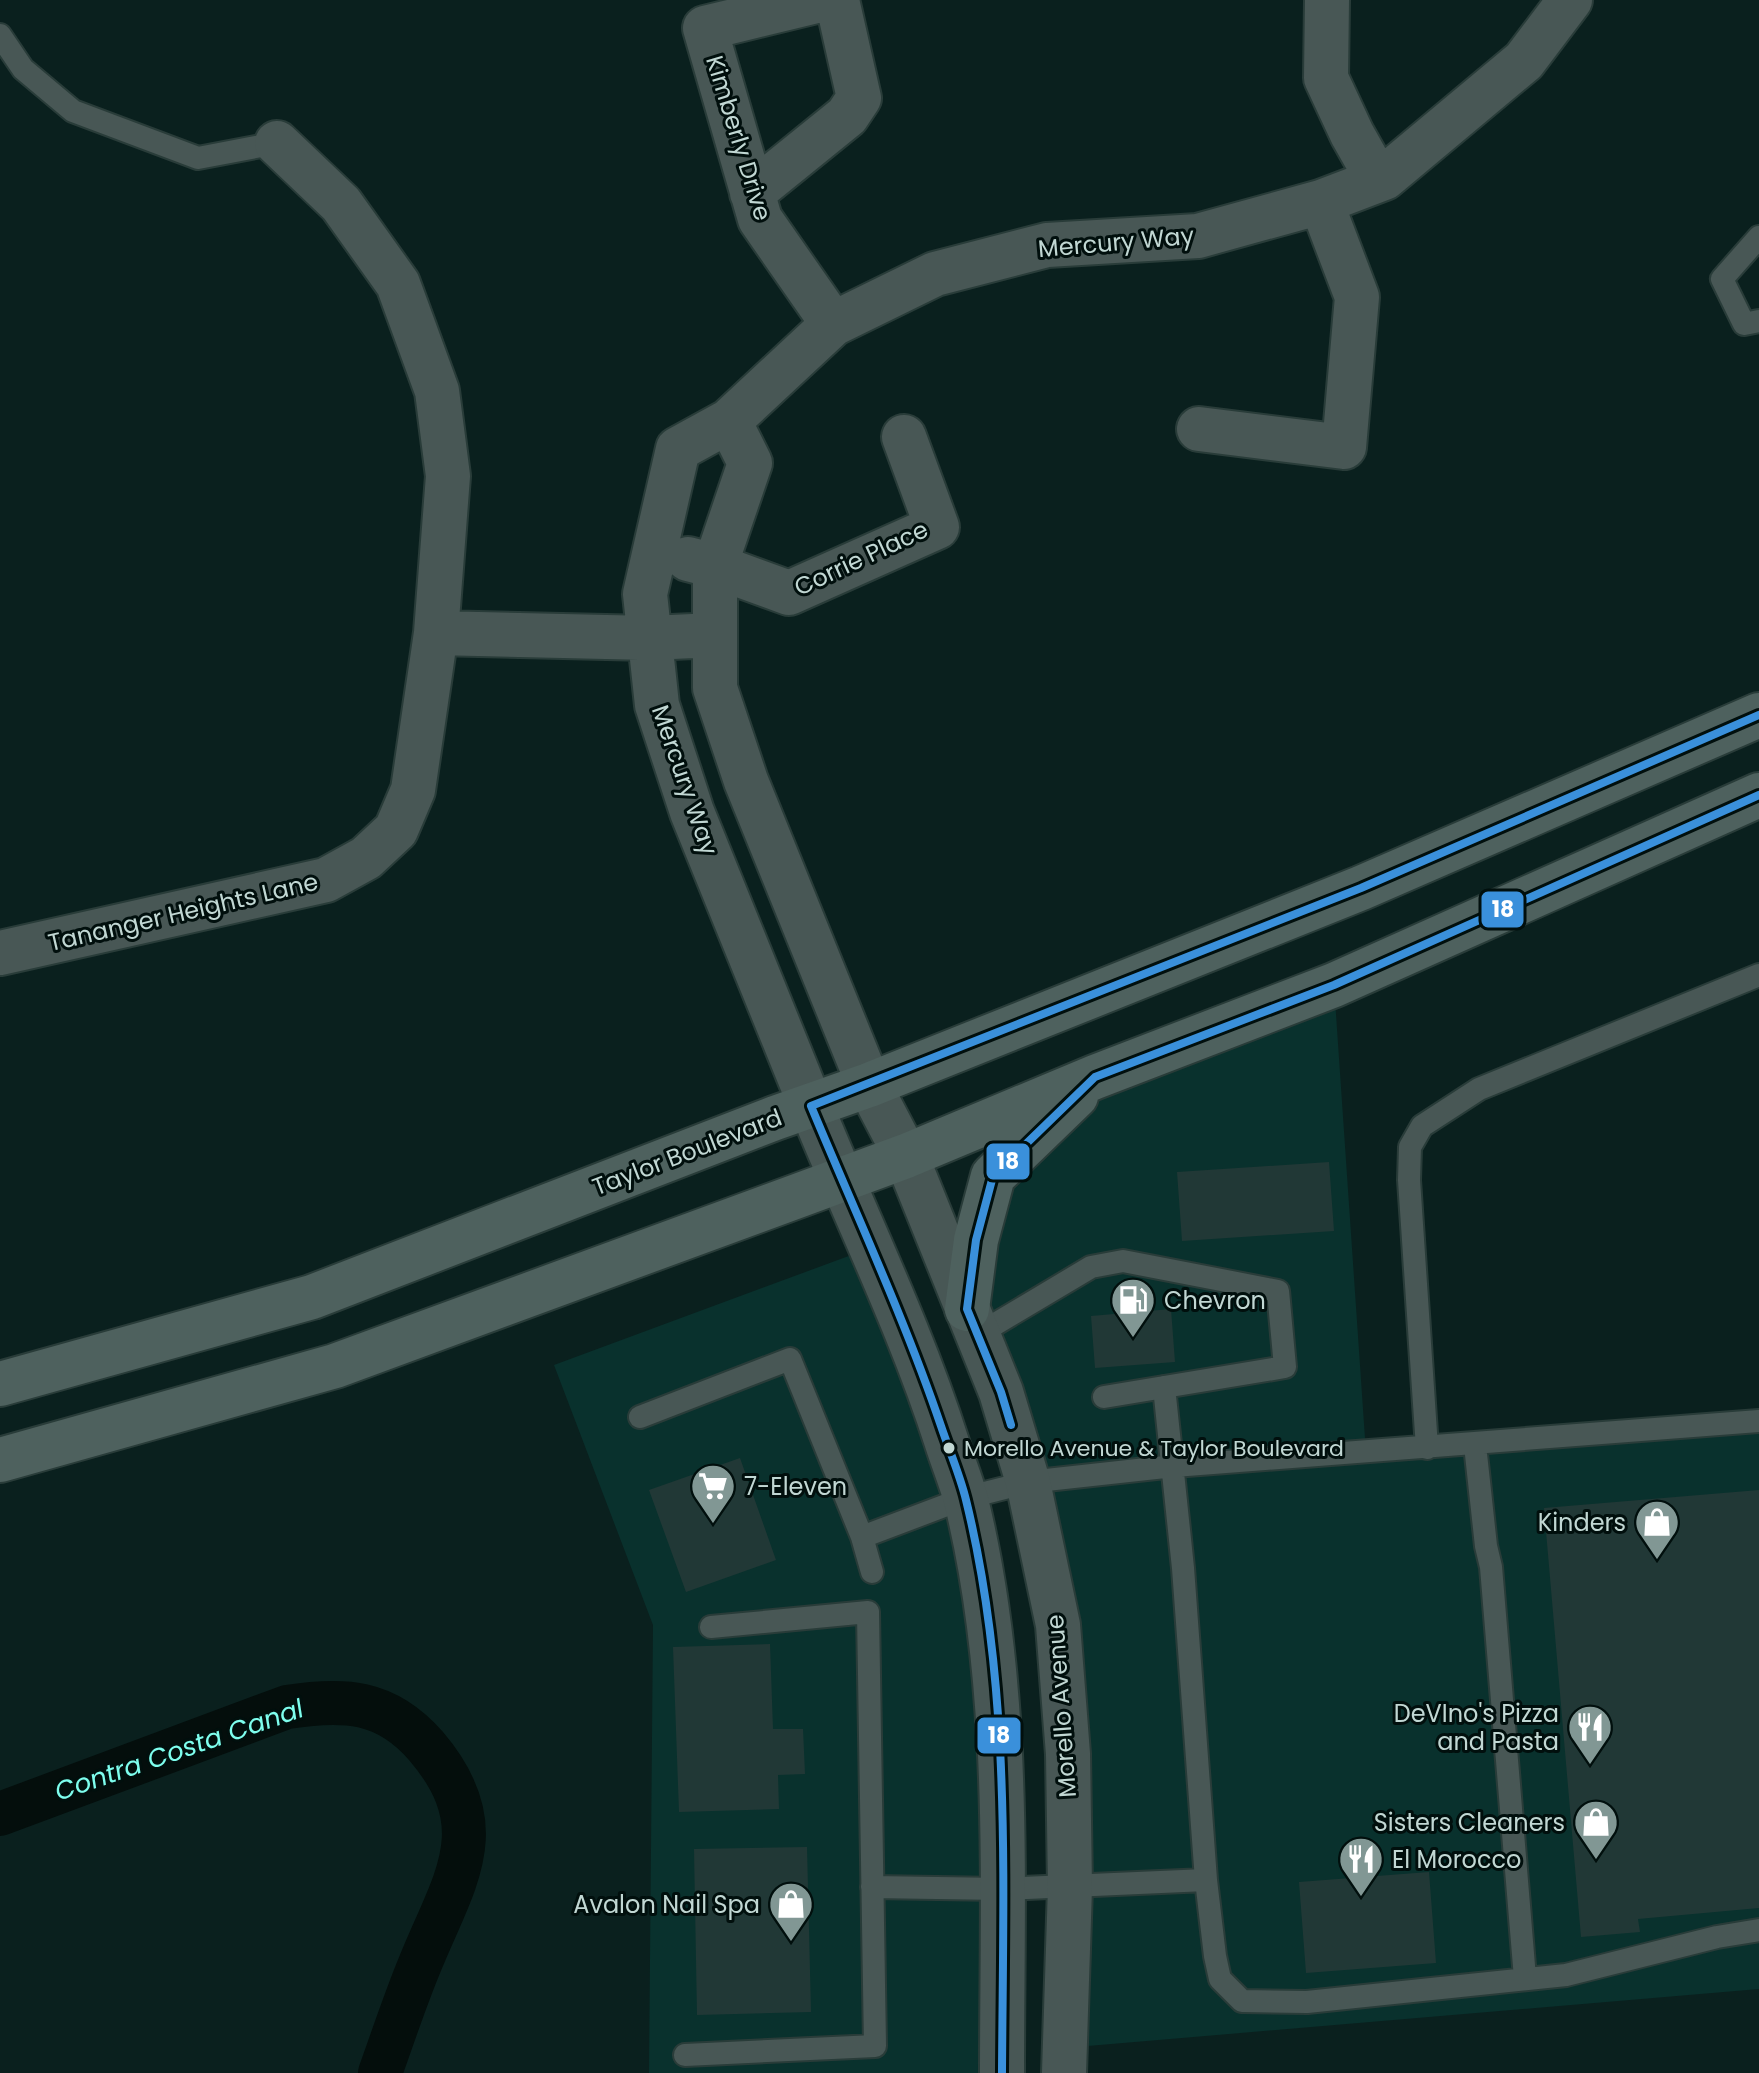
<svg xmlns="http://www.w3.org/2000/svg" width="1759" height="2073" font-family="Poppins,sans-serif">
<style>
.built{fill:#09312d}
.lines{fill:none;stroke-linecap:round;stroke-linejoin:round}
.canal{stroke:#040e0c;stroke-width:44}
.building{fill:#213836}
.service-casing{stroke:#293c39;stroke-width:26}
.minor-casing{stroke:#293c39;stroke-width:48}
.tertiary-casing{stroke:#293c39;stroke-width:48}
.primary-casing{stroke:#293c39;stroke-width:48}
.service{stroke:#485755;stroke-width:22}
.minor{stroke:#485755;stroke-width:44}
.tertiary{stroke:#485755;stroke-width:44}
.primary{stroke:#4e615e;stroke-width:44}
.bus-1-casing{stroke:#010f0d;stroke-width:14}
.bus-1{stroke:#3a90db;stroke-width:8}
.bus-dot{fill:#c1d7d3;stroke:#010f0d;stroke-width:3}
.labels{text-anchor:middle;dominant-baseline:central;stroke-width:6;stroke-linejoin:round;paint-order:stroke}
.bus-label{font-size:22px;fill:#c1d7d3;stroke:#010f0d;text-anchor:start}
.street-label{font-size:24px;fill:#c1d7d3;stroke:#010f0d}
.poi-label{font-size:24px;fill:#c1d7d3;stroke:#010f0d;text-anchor:end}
.water-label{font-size:26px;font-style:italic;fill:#7efeee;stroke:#010f0d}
.line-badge{stroke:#010f0d;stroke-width:3}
.badge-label{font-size:22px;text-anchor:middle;font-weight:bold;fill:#fff}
</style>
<rect width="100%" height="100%" fill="#0a201e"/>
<!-- built -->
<path class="built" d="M1334 985 1366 1453 1759 1421V1989L1064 2048 1068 1754 1000 1392 976 1240 993 1176 1095 1077Z
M873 1247 965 1498 1002 2073H649L653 1625 554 1365Z"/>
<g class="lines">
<!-- canal -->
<path class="canal" d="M0 1814 287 1707C344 1698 386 1700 426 1746 496 1828 454 1880 420 1964 405 2000 393 2037 380 2073"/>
</g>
<!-- building -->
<path class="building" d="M1329 1162 1334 1231 1182 1241 1177 1172Z
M1171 1309 1175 1362 1095 1368 1091 1316Z
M740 1458 776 1560 686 1592 649 1490Z
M1759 1490V1908L1638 1919 1640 1932 1581 1937 1544 1508Z
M770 1644 773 1729H803L805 1774 778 1775 779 1809 679 1812 673 1647Z
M807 1847 811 2012 697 2015 694 1849Z
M1429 1872 1436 1963 1306 1973 1299 1882Z"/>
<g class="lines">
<!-- service casing -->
<g class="service-casing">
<path id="service" d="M0 35 23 69 73 111 198 158 277 143
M1759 237 1722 279 1744 324 1759 321
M977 1335 1091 1267 1123 1261 1278 1291 1285 1367 1104 1397
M1164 1387 1183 1568 1206 1880 1215 1956 1220 1979 1242 2001 1307 2002 1566 1975 1717 1937 1759 1930
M640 1417 790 1359 862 1537 872 1572
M1475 1445 1486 1546 1491 1567 1525 1978
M1427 1448 1409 1180 1410 1147 1422 1126 1479 1089 1759 975
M862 1537 965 1498 1028 1482 1174 1466 1759 1421
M872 1887 1002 1889 1206 1880
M685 2055 875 2046 868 1612 711 1627"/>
</g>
<!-- minor casing -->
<g class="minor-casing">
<path id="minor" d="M820 0 705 28 760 219 833 324
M1327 0 1326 78 1352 134 1378 180
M752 193 847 116 859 98 837 0
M729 421 750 463 715 566V688L746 781 869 1085
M1199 429 1344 447 1357 297 1321 202
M688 559 715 566 789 593 937 527 904 437
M436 633 650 638 715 635
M0 953 326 880 366 858 396 830 413 790 436 633 448 476 437 391 398 284 341 204 277 143
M811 1106 692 812 657 705 645 594 678 449 729 421 833 324 935 274 1047 245 1198 236 1321 202 1384 178 1524 61 1570 0"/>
</g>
<!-- tertiary casing -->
<g class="tertiary-casing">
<path id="tertiary" d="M869 1085 906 1156 1001 1392 1028 1482 1058 1625 1068 1754 1070 1887 1064 2073
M811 1106C856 1218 910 1327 947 1443 953 1462 961 1481 966 1500 1012 1687 1002 1882 1002 2073"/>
</g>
<!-- primary casing -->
<g class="primary-casing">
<path id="primary" d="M967 1309 976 1240 993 1176 1076 1096
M0 1384 312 1297 775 1118 869 1085 1361 888 1759 715
M0 1460 335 1366 906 1156 1095 1077 1334 985 1759 795"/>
</g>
<!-- service -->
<use href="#service" class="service"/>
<!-- minor -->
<use href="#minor" class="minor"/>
<!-- tertiary -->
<use href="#tertiary" class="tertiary"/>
<!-- primary -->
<use href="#primary" class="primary"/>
<!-- bus-1 casing -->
<g class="bus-1-casing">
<path id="bus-1" d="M1011 1425 1001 1392 967 1309 976 1240 993 1176 1095 1077 1334 985 1759 795
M1002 2073C1003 1882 1012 1687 966 1500 960 1475 949 1450 941 1426 904 1317 855 1212 811 1106L1361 888 1759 715"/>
</g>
<!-- bus-1 -->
<use href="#bus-1" class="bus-1"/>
</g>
<!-- icons -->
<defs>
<g id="fuel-pin" transform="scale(2.3)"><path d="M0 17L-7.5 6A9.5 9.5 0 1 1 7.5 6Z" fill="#819794" stroke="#010f0d"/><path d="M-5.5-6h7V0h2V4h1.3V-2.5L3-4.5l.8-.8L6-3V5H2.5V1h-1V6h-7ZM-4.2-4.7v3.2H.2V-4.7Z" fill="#fff"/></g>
<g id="supermarket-pin" transform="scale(2.3)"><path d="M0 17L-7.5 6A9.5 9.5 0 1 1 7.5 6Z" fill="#819794" stroke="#010f0d"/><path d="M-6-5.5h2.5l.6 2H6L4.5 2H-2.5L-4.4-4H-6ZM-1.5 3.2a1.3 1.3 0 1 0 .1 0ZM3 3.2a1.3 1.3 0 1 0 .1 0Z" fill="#fff"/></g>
<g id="shop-pin" transform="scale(2.3)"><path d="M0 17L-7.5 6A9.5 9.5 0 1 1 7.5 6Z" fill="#819794" stroke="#010f0d"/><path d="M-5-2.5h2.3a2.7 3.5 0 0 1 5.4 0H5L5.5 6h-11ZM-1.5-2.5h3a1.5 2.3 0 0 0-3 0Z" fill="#fff"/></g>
<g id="restaurant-pin" transform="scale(2.3)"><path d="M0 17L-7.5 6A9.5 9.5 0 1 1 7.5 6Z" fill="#819794" stroke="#010f0d"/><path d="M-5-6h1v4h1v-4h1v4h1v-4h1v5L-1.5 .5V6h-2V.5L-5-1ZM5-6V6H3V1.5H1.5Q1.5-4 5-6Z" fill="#fff"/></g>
</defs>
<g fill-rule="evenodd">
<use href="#fuel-pin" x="1133" y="1300"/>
<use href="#supermarket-pin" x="713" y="1486"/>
<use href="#shop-pin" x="1657" y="1522"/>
<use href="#restaurant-pin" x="1590" y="1727"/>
<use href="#shop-pin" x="1596" y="1822"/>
<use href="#restaurant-pin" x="1361" y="1859"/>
<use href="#shop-pin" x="791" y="1904"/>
</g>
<!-- markers -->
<circle class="bus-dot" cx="949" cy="1448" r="7"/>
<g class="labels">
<!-- bus labels -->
<g class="bus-label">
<text x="964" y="1448">Morello Avenue &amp; Taylor Boulevard</text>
</g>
<!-- street labels -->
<g class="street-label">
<text transform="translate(739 138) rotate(73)">Kimberly Drive</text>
<text transform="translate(1116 242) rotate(-5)">Mercury Way</text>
<text transform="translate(861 558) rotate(-25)">Corrie Place</text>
<text transform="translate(685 780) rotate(71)">Mercury Way</text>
<text transform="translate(183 912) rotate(-13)">Tananger Heights Lane</text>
<text transform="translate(687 1152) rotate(-21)">Taylor Boulevard</text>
<text transform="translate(1061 1706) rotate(-94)">Morello Avenue</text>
</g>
<!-- poi labels -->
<g class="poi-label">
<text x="1164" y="1300" text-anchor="start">Chevron</text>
<text x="744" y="1486" text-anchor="start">7-Eleven</text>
<text x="1626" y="1522">Kinders</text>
<text x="1559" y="1713">DeVIno's Pizza<tspan x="1559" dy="28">and Pasta</tspan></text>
<text x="1565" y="1822">Sisters Cleaners</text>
<text x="1392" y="1859" text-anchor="start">El Morocco</text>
<text x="760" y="1904">Avalon Nail Spa</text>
</g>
<!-- water labels -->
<g class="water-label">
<text transform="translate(179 1750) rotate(-19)">Contra Costa Canal</text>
</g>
</g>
<g class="line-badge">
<rect x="1480" y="890" width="45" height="39" rx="8" fill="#3a90db"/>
<rect x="985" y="1142" width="46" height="39" rx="8" fill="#3a90db"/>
<rect x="976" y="1716" width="46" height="39" rx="8" fill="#3a90db"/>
</g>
<g class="badge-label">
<text x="1503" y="917">18</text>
<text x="1008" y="1169">18</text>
<text x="999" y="1743">18</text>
</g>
</svg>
